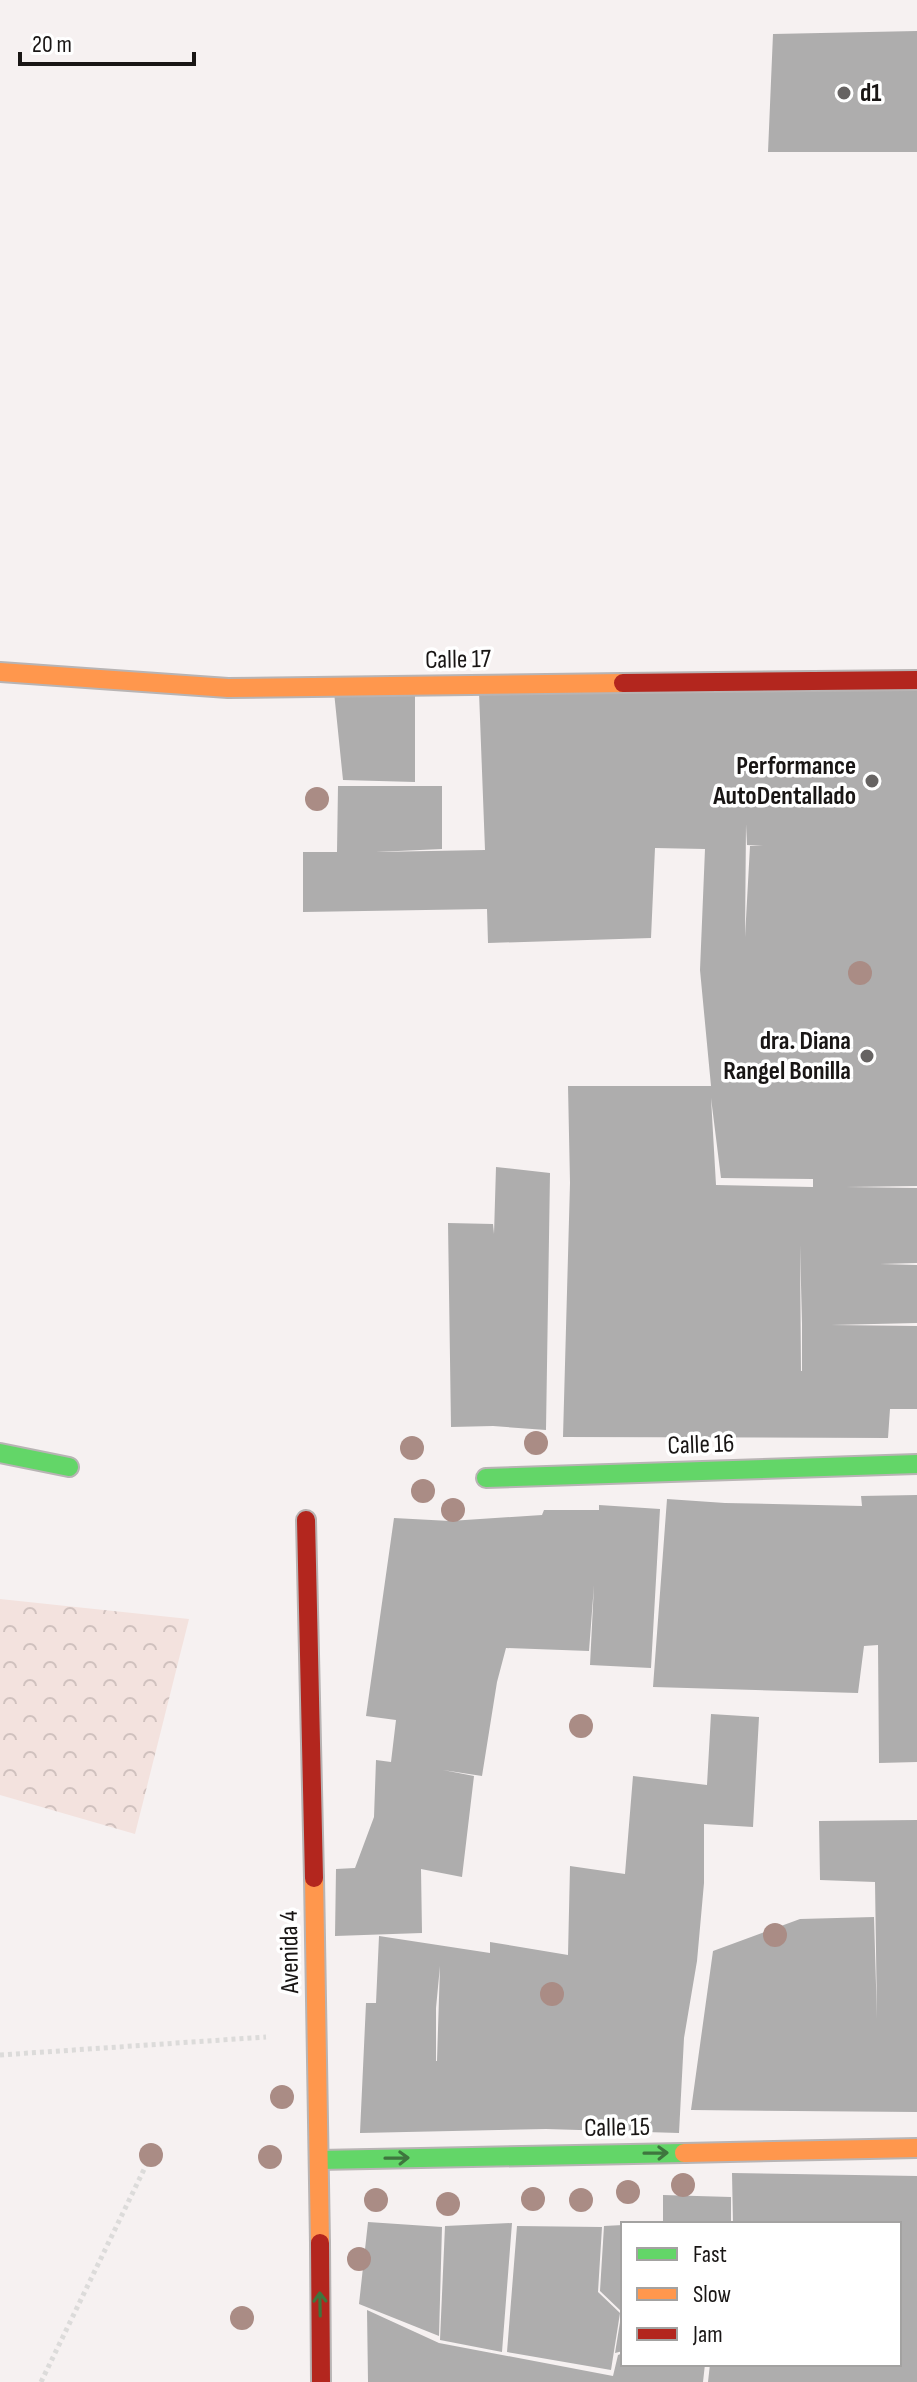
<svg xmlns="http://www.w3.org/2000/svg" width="917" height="2382" font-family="'Sofia Sans Condensed',sans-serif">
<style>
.forest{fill:url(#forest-crowns)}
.building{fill:#aeadad;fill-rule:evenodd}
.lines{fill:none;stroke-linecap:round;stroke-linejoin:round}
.fast-casing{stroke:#b8b4b4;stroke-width:22}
.slow-casing{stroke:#b8b4b4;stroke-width:22}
.jam-casing{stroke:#b8b4b4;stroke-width:22}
.path{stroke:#dcdbda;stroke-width:5;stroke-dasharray:4 4;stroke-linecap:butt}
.fast{stroke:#63d668;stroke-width:18}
.slow{stroke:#ff974d;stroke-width:18}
.jam{stroke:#b3261e;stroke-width:18}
.tree{fill:#aa8c85}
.oneway{stroke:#3e763e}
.poi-dot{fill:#666362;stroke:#fff;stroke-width:3}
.labels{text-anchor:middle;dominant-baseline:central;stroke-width:7;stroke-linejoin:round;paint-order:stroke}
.poi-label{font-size:26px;font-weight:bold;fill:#191615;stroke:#fff;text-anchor:end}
.street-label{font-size:26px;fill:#191615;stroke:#fff}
</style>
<defs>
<pattern id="forest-crowns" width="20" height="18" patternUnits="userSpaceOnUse" patternTransform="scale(2)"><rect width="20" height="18" fill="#f3e2de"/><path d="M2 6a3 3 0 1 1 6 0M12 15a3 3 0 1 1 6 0" fill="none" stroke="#d0c1be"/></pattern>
</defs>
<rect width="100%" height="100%" fill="#f6f1f1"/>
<!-- forest -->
<path class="forest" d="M0 1599 189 1619 135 1834 0 1795Z"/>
<!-- building -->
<path class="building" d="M917 31V152H768L773 34Z
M917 685V1186L846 1187 917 1188V1263L880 1264 917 1265V1323L831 1325 917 1326V1409H890L888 1438 563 1437 570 1183 568 1086H711L700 970 705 849 655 848 651 938 488 943 487 909 303 912V852H337L338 786H442V849L376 852 485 850 479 692ZM746 824 747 845 763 846H750L745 937ZM711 1098 721 1178 813 1179V1187L716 1185ZM800 1245 802 1324V1371H801Z
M415 686V782L343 780 334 692Z
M496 1167 550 1173 546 1430 493 1426 451 1427 448 1223 493 1224 494 1234Z
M917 1495V1762L879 1763 878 1645 864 1646 858 1693 653 1687 667 1499 725 1503 862 1506 861 1496Z
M599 1505 660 1509 651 1668 590 1665 594 1585 589 1651 506 1648 497 1682 482 1776 443 1770 474 1776 462 1877 421 1869 422 1933 335 1936 336 1869 355 1868 374 1817 376 1760 391 1762 396 1720 366 1716 394 1518 450 1521 542 1515 544 1510H599Z
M711 1714 759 1717 753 1827 704 1824V1883L697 1961 684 2038 679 2133 546 2129 360 2133 366 2003H376L379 1936 490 1953V1942L568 1955 570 1866 625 1874 633 1776 707 1785ZM440 1966 437 2061H436V2008Z
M917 1820V2112L691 2110 713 1951 800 1919 874 1917 877 2019 875 1882 820 1880 819 1821Z
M732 2173 917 2176V2382H708L710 2364H899V2224H733Z
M663 2195 731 2197V2224H663Z
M368 2222 442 2227 439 2336 359 2304Z
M512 2223 502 2352 440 2340 445 2226Z
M623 2225V2313L600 2291 604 2226Z
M517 2226 602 2227 598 2292 620 2313 611 2370 507 2352Z
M367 2310 439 2343 613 2376 618 2355 623 2353V2364H705L703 2382H368Z
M621 2316 623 2351 615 2353Z"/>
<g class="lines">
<!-- fast casing -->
<g class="fast-casing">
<path id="fast" d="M0 1453 69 1467
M486 1478 917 1464
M319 2160 684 2153"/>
</g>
<!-- slow casing -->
<g class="slow-casing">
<path id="slow" d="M0 672 228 688 623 683
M314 1878 320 2243
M684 2153 917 2148"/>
</g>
<!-- jam casing -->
<g class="jam-casing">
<path id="jam" d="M623 683 917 680
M306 1520 314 1878
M320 2243 321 2382"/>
</g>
<!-- path -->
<path class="path" d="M0 2055 266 2037
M41 2382 151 2155"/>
<!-- fast -->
<use href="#fast" class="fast"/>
<!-- slow -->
<use href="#slow" class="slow"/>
<!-- jam -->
<use href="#jam" class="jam"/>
</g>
<!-- trees -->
<g class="tree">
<circle cx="317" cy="799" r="12"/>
<circle cx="860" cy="973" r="12"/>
<circle cx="536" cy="1443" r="12"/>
<circle cx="412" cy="1448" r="12"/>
<circle cx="423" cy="1491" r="12"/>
<circle cx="453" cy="1510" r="12"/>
<circle cx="581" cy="1726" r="12"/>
<circle cx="775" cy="1935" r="12"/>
<circle cx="552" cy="1994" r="12"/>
<circle cx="282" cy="2097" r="12"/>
<circle cx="151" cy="2155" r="12"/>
<circle cx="270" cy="2157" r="12"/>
<circle cx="683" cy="2185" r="12"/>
<circle cx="628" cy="2192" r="12"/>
<circle cx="533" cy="2199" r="12"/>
<circle cx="376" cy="2200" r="12"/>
<circle cx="581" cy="2200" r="12"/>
<circle cx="448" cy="2204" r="12"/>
<circle cx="359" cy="2259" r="12"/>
<circle cx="242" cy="2318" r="12"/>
</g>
<!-- one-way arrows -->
<defs><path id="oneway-shaft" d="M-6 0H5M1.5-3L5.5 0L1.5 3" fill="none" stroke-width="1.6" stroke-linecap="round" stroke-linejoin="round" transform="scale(2)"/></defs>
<g class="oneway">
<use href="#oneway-shaft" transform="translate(656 2153) rotate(-1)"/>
<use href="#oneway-shaft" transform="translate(397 2158) rotate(-1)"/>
<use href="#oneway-shaft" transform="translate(320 2304) rotate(-91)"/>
</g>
<!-- markers -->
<g class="poi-dot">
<circle cx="844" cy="93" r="8"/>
<circle cx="872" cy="781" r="8"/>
<circle cx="867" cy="1056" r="8"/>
</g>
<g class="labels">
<!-- poi labels -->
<g class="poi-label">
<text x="860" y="93" text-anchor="start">d1</text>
<text x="856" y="766">Performance<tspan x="856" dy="30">AutoDentallado</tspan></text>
<text x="851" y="1041">dra. Diana<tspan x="851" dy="30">Rangel Bonilla</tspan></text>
</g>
<!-- street labels -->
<g class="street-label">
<text transform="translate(458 660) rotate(-1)">Calle 17</text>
<text transform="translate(701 1445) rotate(-2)">Calle 16</text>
<text transform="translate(290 1952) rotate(-91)">Avenida 4</text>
<text transform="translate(617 2128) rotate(-1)">Calle 15</text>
</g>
</g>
<!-- legend -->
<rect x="621" y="2222" width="280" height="144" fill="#ffffff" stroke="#a3a2a1" stroke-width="2"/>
<rect x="637" y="2248" width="40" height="12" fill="#63d668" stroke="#a3a2a1" stroke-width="2"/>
<text x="693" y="2262" font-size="24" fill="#191615">Fast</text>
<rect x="637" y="2288" width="40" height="12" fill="#ff974d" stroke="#a3a2a1" stroke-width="2"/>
<text x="693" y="2302" font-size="24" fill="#191615">Slow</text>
<rect x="637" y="2328" width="40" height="12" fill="#b3261e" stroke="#a3a2a1" stroke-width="2"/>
<text x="693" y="2342" font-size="24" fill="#191615">Jam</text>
<!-- scale -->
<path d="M20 52v12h174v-12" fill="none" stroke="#191615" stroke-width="4"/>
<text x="32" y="52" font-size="24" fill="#191615" stroke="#ffffff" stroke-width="6" paint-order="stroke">20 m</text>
</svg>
